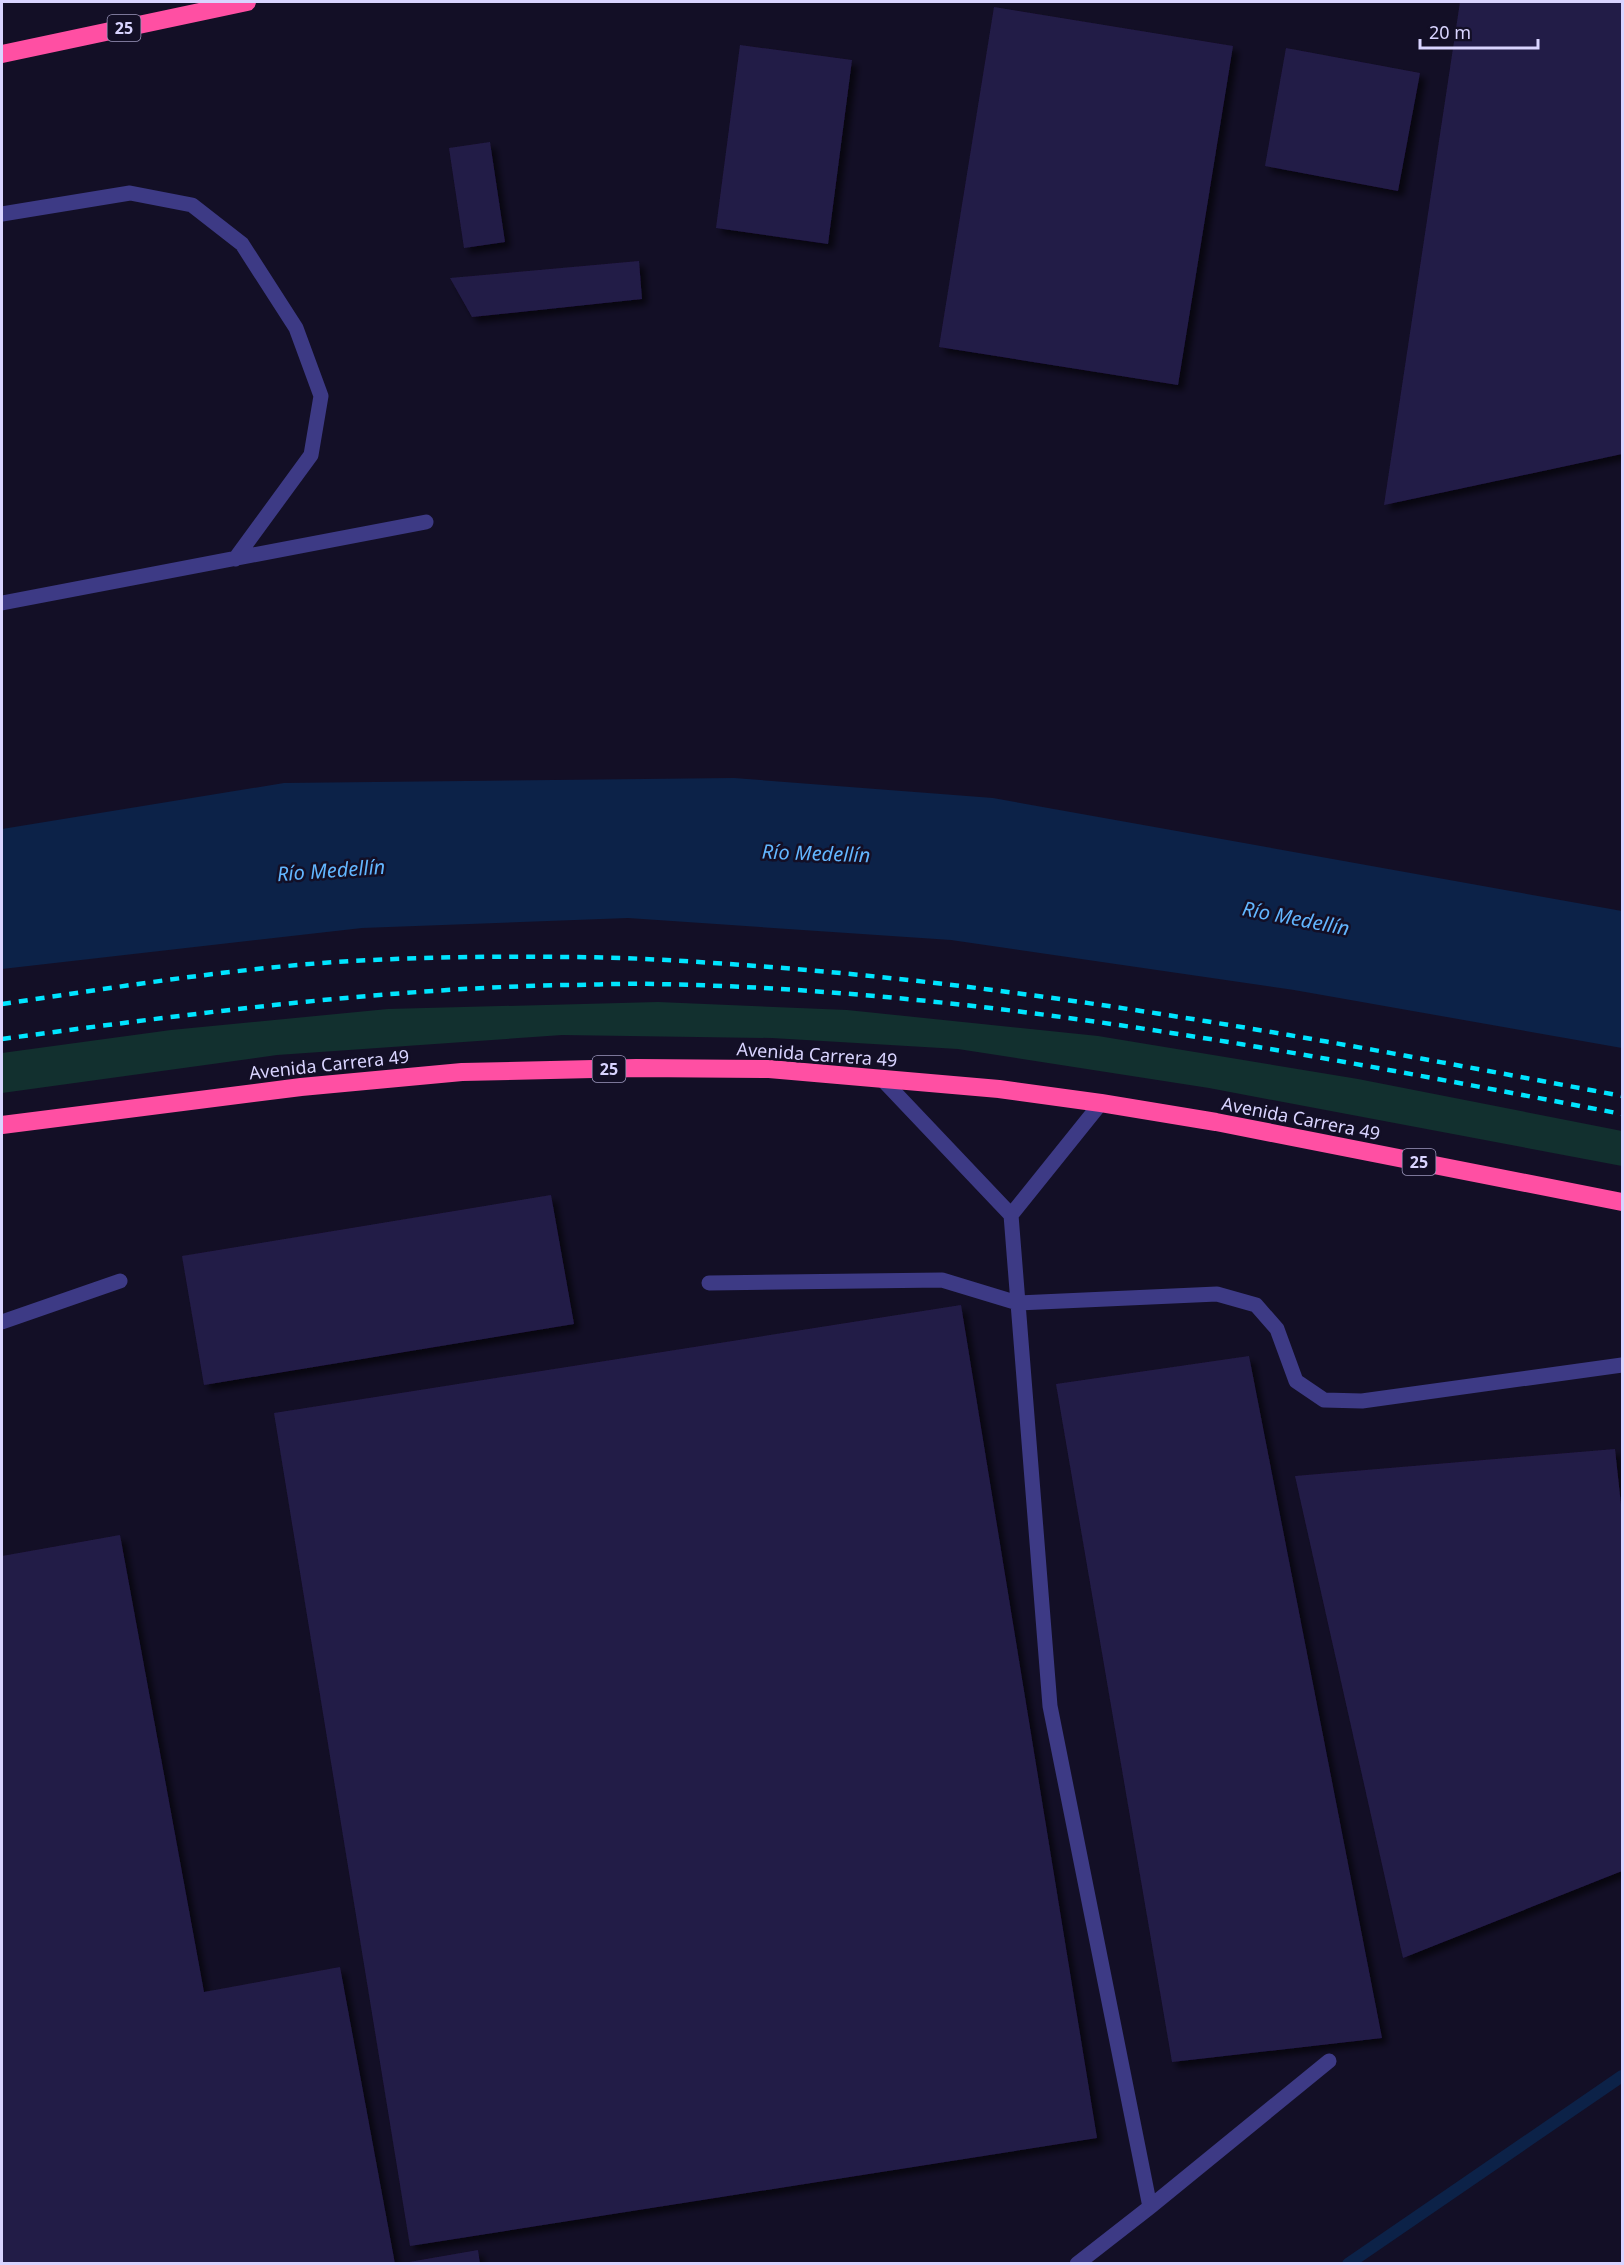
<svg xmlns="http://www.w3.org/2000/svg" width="1624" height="2265" font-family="'Noto Sans',sans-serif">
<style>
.green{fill:#12302f}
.water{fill:#0c2248}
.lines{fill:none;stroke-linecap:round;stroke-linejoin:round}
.stream{stroke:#0c2248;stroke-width:12}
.building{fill:#241b47;filter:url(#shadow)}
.minor{stroke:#3d3a85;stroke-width:15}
.highway{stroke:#ff4fa3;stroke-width:18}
.rail{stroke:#00e5ff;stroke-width:4.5;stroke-dasharray:9 8;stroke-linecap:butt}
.labels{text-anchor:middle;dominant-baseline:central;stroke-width:5;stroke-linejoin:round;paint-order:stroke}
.shield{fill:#130f26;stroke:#9e99be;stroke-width:1.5}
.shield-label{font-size:16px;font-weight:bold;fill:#d9d4ff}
.street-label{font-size:18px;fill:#d9d4ff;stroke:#130f26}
.water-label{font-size:20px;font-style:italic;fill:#62b6ff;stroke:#130f26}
</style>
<defs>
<filter id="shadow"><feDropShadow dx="5.5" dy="5.5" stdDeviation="3" flood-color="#0009"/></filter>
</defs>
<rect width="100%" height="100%" fill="#130f26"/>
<!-- green -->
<path class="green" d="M658 1002 847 1010 1098 1036 1358 1079 1622 1131V1166L1209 1088 958 1049 772 1038 562 1035 277 1055 2 1093V1053L171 1030 388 1009Z"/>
<!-- water -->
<path class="water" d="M734 778 993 798 1622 911V1048L1294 990 951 940 628 918 362 928 2 969V829L284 783Z"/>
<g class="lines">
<!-- stream -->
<path class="stream" d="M1348 2264 1622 2076"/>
</g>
<!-- building -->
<path class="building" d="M1460 2H1622V454L1384 505Z
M994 7 1233 46 1178 385 939 347Z
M740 45 852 60 828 244 716 228Z
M1286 48 1420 73 1398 191 1265 166Z
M490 142 505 242 464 248 449 148Z
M639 261 642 299 472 317 450 278Z
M551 1195 574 1324 204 1385 182 1256Z
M961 1305 1097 2138 410 2246 274 1413Z
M1249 1356 1382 2038 1172 2062 1056 1384Z
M1615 1449 1622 1514V1871L1403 1958 1295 1476Z
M120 1535 204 1992 340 1967 395 2264H2V1556Z
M478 2250 480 2264H409V2262Z"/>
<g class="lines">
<!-- minor -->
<path class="minor" d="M2 214 130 193 192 205 242 244 296 328 321 396 311 455 235 559
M2 603 426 522
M881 1078 1011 1215 1050 1706 1150 2207
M1011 1215 1101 1103
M709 1283 942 1280 1018 1303 1217 1294 1256 1305 1277 1329 1296 1381 1324 1400 1362 1401 1622 1365
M2 1322 120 1281
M1077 2264 1150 2207 1329 2061"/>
<!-- highway -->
<path class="highway" d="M2 54 247 2
M2 1125 301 1087 462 1072 636 1068 769 1069 999 1089 1101 1103 1216 1122 1622 1202"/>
<!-- rail -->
<path class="rail" d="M2 1004C118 987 234 968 352 961 423 957 494 956 565 957 634 957 702 962 770 967 1057 989 1340 1043 1622 1096
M2 1039C189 1014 376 989 565 985 595 985 625 983 655 984 982 990 1303 1053 1622 1114"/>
</g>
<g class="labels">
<!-- shield labels -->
<g class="shield">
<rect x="107.5" y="15" width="33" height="26" rx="4.5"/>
<rect x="592.5" y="1056" width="33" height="26" rx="4.5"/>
<rect x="1402.5" y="1149" width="33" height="26" rx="4.5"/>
</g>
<g class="shield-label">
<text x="124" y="28">25</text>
<text x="609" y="1069">25</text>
<text x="1419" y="1162">25</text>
</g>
<!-- street labels -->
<g class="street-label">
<text transform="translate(817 1054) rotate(4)">Avenida Carrera 49</text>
<text transform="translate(329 1064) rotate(-6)">Avenida Carrera 49</text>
<text transform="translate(1301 1118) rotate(11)">Avenida Carrera 49</text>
</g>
<!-- water labels -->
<g class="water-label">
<text transform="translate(816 853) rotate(2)">Río Medellín</text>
<text transform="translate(331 870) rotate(-4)">Río Medellín</text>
<text transform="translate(1296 918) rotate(11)">Río Medellín</text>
</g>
</g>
<!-- border -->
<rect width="1624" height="2265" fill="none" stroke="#d9d4ff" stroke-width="6"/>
<!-- scale -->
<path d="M1420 39v9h118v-9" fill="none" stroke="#d9d4ff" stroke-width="3"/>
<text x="1429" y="39" font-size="18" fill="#d9d4ff" stroke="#130f26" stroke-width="4.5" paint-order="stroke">20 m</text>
</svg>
